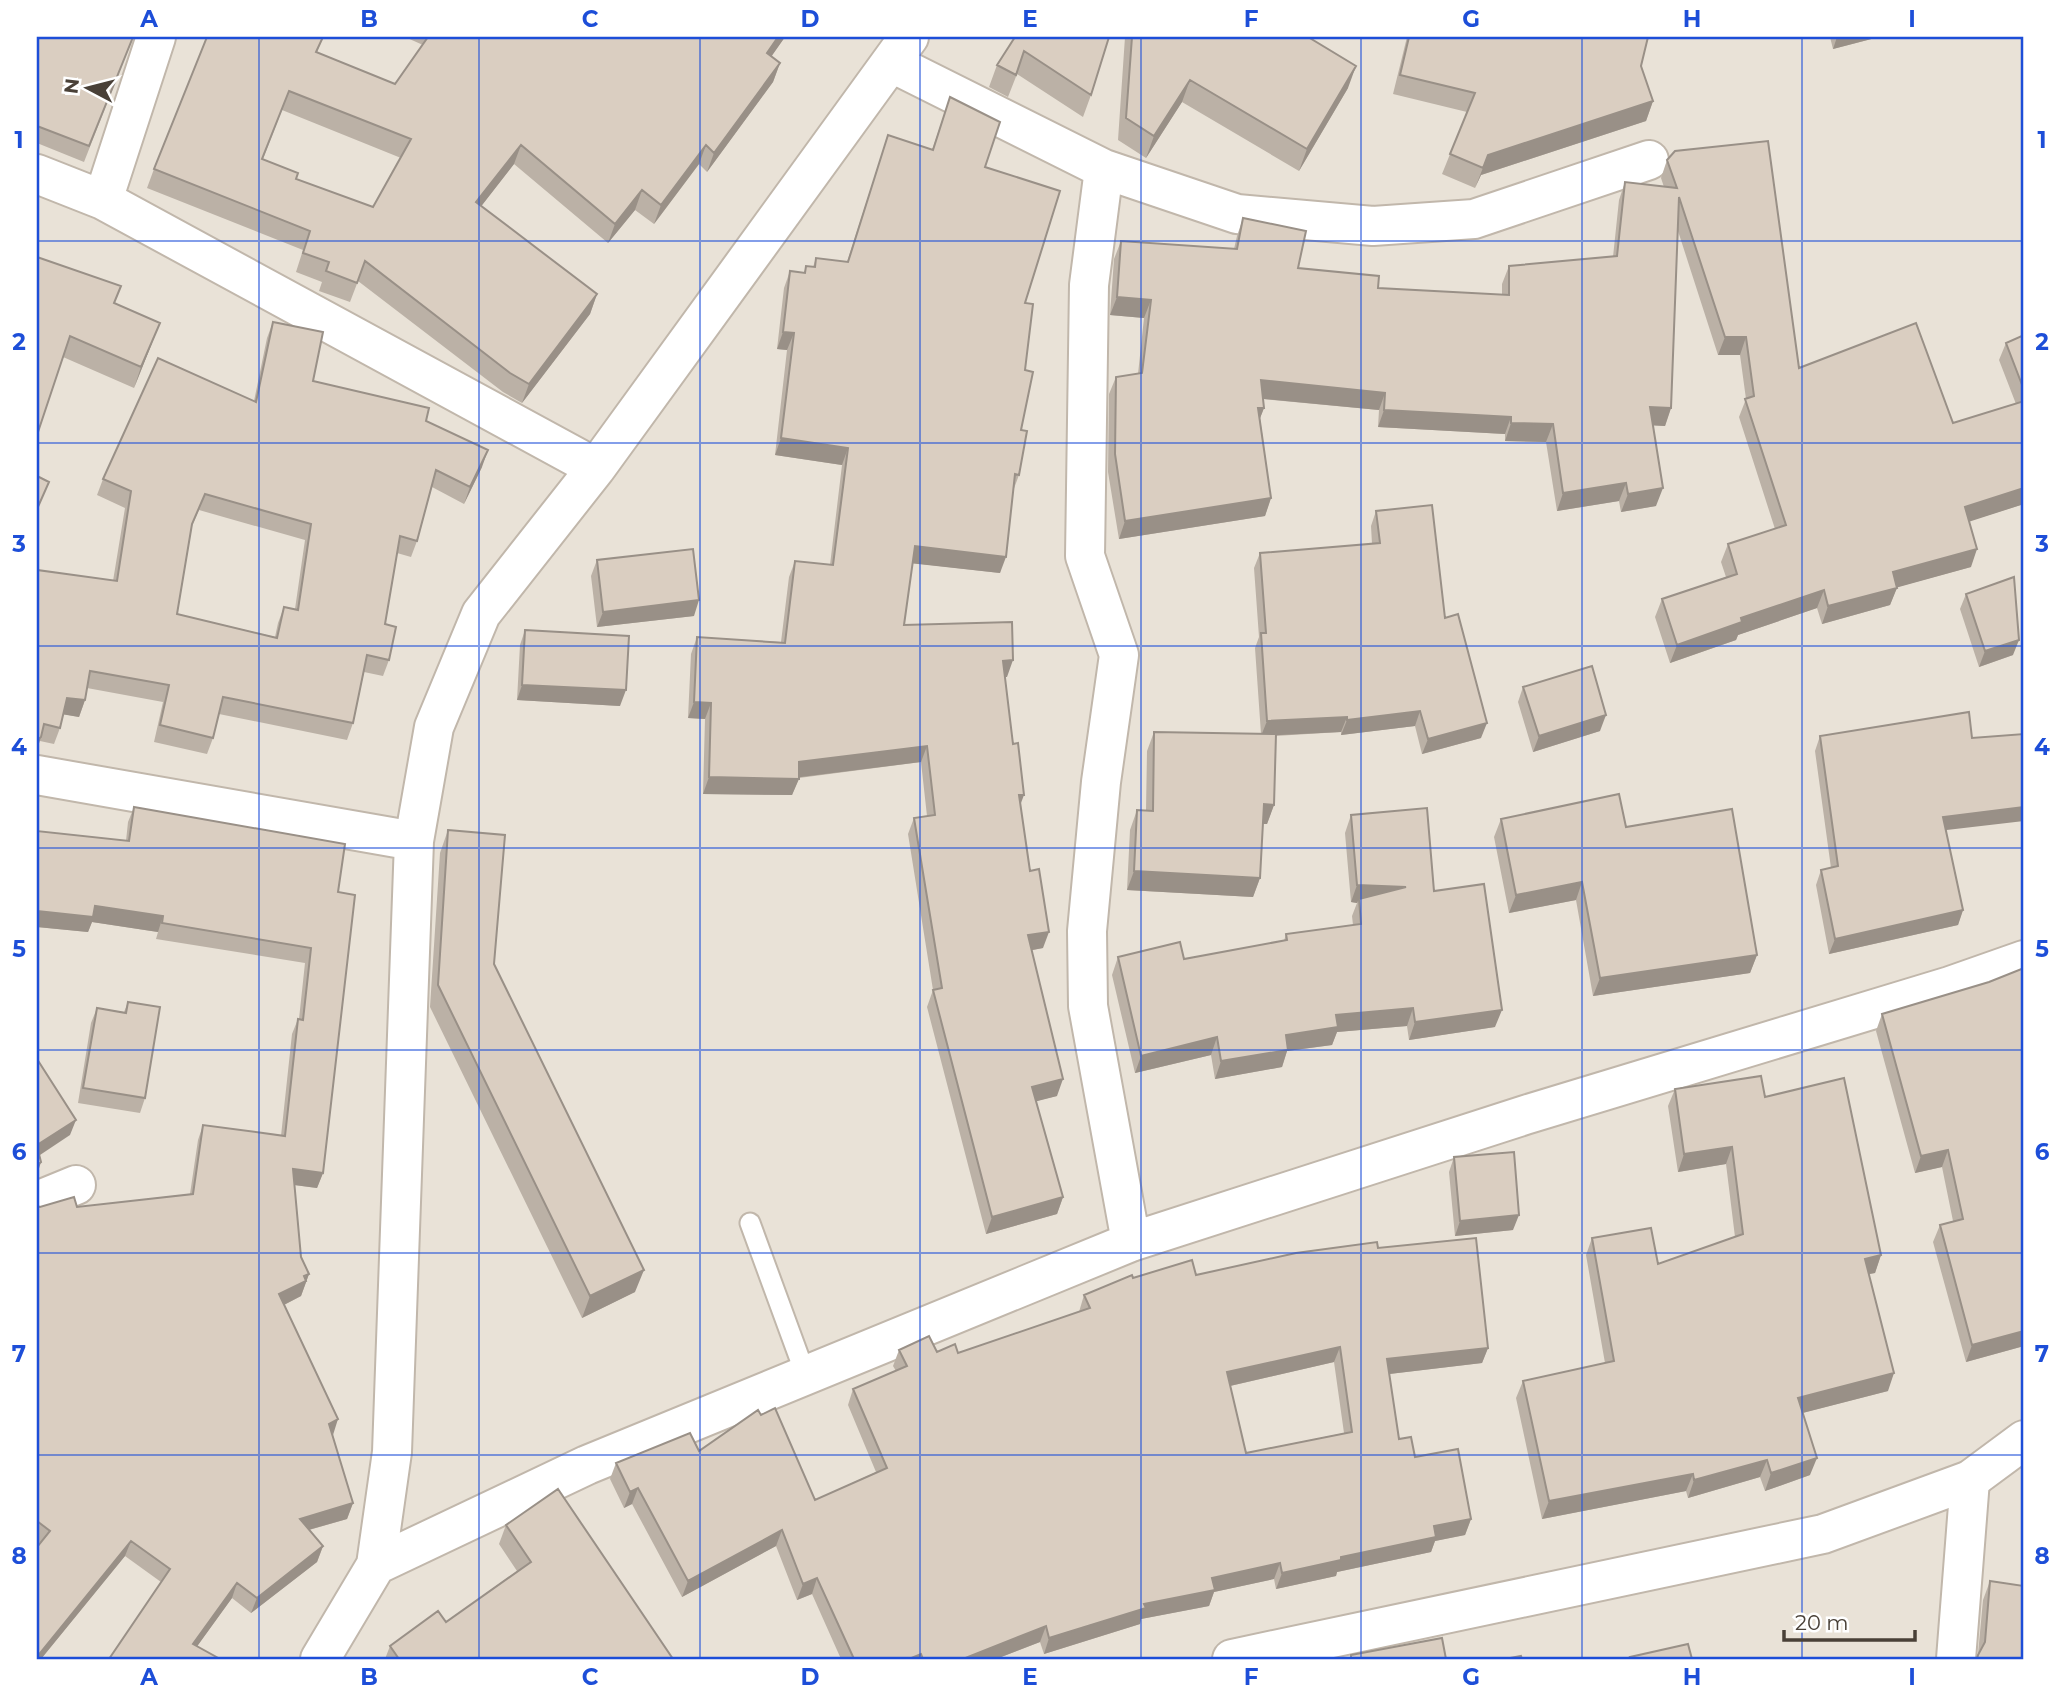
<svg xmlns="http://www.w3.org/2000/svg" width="2061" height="1696" font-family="Montserrat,sans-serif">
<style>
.residential{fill:#e9e2d7}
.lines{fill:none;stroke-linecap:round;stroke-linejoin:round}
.service-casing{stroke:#c1b7ab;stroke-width:23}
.minor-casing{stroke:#c1b7ab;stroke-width:42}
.tertiary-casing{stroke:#c1b7ab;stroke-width:42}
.service{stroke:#fff;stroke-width:19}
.minor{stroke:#fff;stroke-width:38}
.tertiary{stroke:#fff;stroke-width:38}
.wall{fill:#bbb1a6;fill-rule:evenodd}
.shaded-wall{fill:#999087}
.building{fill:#dacec1;stroke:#999087;stroke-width:2;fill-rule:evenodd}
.grid{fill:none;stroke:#1d4ed8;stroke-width:2;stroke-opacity:0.55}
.neatline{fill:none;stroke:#1d4ed8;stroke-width:2.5}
.grid-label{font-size:23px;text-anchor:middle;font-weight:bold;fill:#1d4ed8}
</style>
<rect width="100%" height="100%" fill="#f5f0e9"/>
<!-- residential -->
<path class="residential" d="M37 37H2024V1659H37Z"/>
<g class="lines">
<!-- service casing -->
<g class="service-casing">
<path id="service" d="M750 1223 806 1376"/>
</g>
<!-- minor casing -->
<g class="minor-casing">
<path id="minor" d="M892 63 1104 169 1237 214 1373 226 1474 219 1649 160
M1104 169 1089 285 1085 556 1119 655 1101 782 1087 931 1088 1006 1131 1242
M37 174 103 200 596 468
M103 200 156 37
M37 775 414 841
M37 1201 76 1185
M376 1565 587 1465 1131 1242 1525 1115 1950 986 2024 960
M320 1659 376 1565 392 1452 414 841 434 727 481 614 596 468 909 37
M1956 1659 1970 1480"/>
</g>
<!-- tertiary casing -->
<g class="tertiary-casing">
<path id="tertiary" d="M1232 1659 1823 1534 1970 1480 2024 1440"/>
</g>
<!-- service -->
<use href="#service" class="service"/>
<!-- minor -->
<use href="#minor" class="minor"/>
<!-- tertiary -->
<use href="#tertiary" class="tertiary"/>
</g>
<!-- wall -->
<path class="wall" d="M37 37H133L84 162 37 143Z
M323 37 317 52 395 84 423 45 405 37H785L771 56 780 63 773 82 707 172 699 164 654 224 635 210 608 243 514 164 481 206 597 294 590 314 522 403 503 392 358 281 350 302 319 291 322 282 296 272 303 250 147 188 154 169ZM282 110 401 158 373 207 296 179 263 159Z
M1015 37 1091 95 1083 117 1017 74 1008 97 989 87 997 65Z
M1125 37H1308L1348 88 1299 171 1182 102 1146 158 1118 140Z
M1407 37H1648L1641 66 1653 101 1646 121 1481 175 1475 188 1442 174 1467 112 1393 94Z
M1830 37H1879L1833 49Z
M950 97 985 167 1025 303V370L1019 475 1013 491 1000 573 912 563 904 625 1007 677H1005L1020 806 1043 948 1032 950 1057 1096 1036 1101 1063 1197 1057 1214 986 1234 927 1007 933 990 908 834 914 818 927 816 921 762 799 778 792 795 703 794 705 719 688 718 691 654 697 637 781 642 789 577 795 561 830 565 842 465 775 455 787 350 777 349 784 288 790 271 804 273 806 266 813 267 816 258 847 262 888 135 932 150Z
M1667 160 1799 368 1953 423 2016 404 1999 360 2006 343 2024 335V504L1969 521 1971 567 1897 587 1890 605 1822 624 1817 608 1738 635 1736 640 1670 663 1655 617 1662 599 1726 577 1721 562 1728 544 1775 529 1739 417 1746 399 1740 355H1718L1678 231 1671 408 1665 426 1653 425 1656 506 1621 512 1619 501 1557 511 1546 442 1505 441V434L1378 427 1379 410 1263 399 1264 408 1260 418 1271 498 1265 516 1119 539 1108 472 1109 394 1116 377 1138 374 1144 318 1110 315 1114 259 1121 241 1234 249 1237 236 1243 218 1298 268 1378 288 1502 295V284L1509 266 1613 257 1619 200 1625 182 1664 187 1661 178Z
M37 257 115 303 152 343 134 388 63 357Z
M273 322 313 381 426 421 482 467 464 504 432 487 417 541 411 557 397 553 385 624 389 660 383 676 364 672 353 723 347 740 219 714 213 738 207 754 154 742 163 702 87 688 85 700 79 717 63 714 60 728 54 744 40 741 37 570 113 581 125 508 97 495 103 479 254 401 267 338ZM199 510 305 540 295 609 284 607 278 623 275 637 177 614 191 528Z
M1376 511 1445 618 1481 738 1422 754 1415 726 1341 735V732L1275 736 1274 805 1267 824H1263L1260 878 1253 897 1127 890 1130 830 1137 810 1146 811 1147 751 1154 732 1261 734 1255 648 1259 637 1254 568 1260 553 1372 544 1371 526Z
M597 560 694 616 597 627 591 576Z
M1966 594 2013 655 1979 667 1960 609Z
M525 630 620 706 517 700 520 645Z
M1523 687 1600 731 1533 752 1518 702Z
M1820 736 1963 910 1958 925 1829 954 1816 885 1821 870 1831 868 1815 751Z
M134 807 338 892 323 1173 317 1188 294 1185 301 1257 309 1274 301 1296 284 1305 332 1435 353 1503 347 1519 309 1530 323 1546 317 1562 251 1613 232 1598 197 1646 109 1659 161 1582 125 1556 41 1659H37L40 1543 37 1540V1206L40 1207H77L190 1194 198 1140 203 1125 281 1136 292 1034 298 1019H299L305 963 156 939 158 932 92 922 88 932 37 927V831L126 841 128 822Z
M1351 815 1434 891 1495 1027 1409 1040 1407 1026 1337 1032 1332 1045 1287 1051 1282 1067 1215 1079 1211 1055 1135 1073 1112 975 1118 957 1184 959 1284 941 1286 934 1353 925 1352 916 1357 903 1351 902 1345 833Z
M1501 819 1626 827 1757 955 1750 973 1593 996 1576 900 1509 913 1494 837Z
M448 830 494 964 635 1292 582 1318 430 1007 440 853Z
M1989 982 2024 1346 1966 1362 1933 1242 1940 1225 1953 1221 1942 1167 1915 1173 1876 1031 1882 1014Z
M128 1002 145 1098 140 1113 78 1103 91 1023 97 1008 124 1012Z
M1675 1089 1765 1097 1881 1255 1875 1273 1869 1274 1888 1391 1802 1413 1810 1475 1765 1491 1760 1477 1688 1498 1686 1491 1542 1519 1516 1398 1523 1381 1605 1363 1586 1255 1592 1238 1658 1264 1735 1237 1726 1164 1678 1172 1668 1106Z
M1454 1157 1513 1230 1455 1236 1449 1172Z
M1378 1248 1488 1348 1482 1363 1389 1374 1399 1439 1471 1519 1465 1535 1435 1541 1431 1552 1337 1572 1336 1576 1276 1589 1274 1579 1214 1592 1209 1606 1141 1619 1140 1624 1044 1654 1040 1642 996 1659H841L812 1594 797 1600 776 1546 682 1597 632 1504 624 1508 610 1479 616 1463 699 1451 815 1500 876 1472 848 1405 853 1389 896 1371 893 1366 899 1350 958 1353 1079 1312 1084 1295 1133 1278 1196 1275ZM1334 1362 1344 1433 1246 1453 1230 1386Z
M506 1525 673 1659H385L390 1646 446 1622 517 1571 499 1544Z
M1990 1581 2024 1659H1976L1978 1654 1983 1600Z"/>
<!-- shaded-wall -->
<path class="shaded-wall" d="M778 37H785L760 73 767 53Z
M1837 37H1879L1833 49Z
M780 63 773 82 707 172 714 153Z
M1356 66 1348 88 1299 171 1307 149Z
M1190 80 1182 102 1146 158 1154 136Z
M1653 101 1646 121 1481 175 1475 188 1488 155Z
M521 145 514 164 469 222 476 202Z
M706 145 699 164 654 224 661 205Z
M642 190 635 210 608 243 615 224Z
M597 294 590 314 522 403 529 384Z
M1117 297 1151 300 1144 318 1110 315Z
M160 323 134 388 141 367Z
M783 332 794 333 787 350 777 349Z
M1725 337H1746L1740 355H1718Z
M1261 380 1385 393 1379 410 1254 398Z
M1650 407 1671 408 1665 426 1643 425Z
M1258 408H1264L1257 426Z
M1384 410 1511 417 1505 434 1378 427Z
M1511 423 1553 424 1546 442 1505 441Z
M781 438 848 448 842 465 775 455Z
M488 450 482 467 464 504 470 487Z
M1626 483 1619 501 1557 511 1563 493Z
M1663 488 1656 506 1621 512 1628 494Z
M2024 488V504L1959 525 1965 507Z
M1271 498 1265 516 1119 539 1125 521Z
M915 546 1006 557 1000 573 909 563Z
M1977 549 1971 567 1888 590 1897 588 1890 605 1822 624 1828 606 1893 572Z
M1824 590 1817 608 1738 635 1736 640 1670 663 1677 645 1741 618Z
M699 600 694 616 597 627 603 612Z
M2019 640 2013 655 1979 667 1985 651Z
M1013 660 1007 677H997L1003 661Z
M522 685 626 690 620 706 517 700Z
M67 698 85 700 79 717 61 714Z
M694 702 711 703 705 719 688 718Z
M1420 711 1415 726 1341 735 1347 720Z
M1606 715 1600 731 1533 752 1539 736Z
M1347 717 1341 732 1261 736 1267 721Z
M1487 723 1481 738 1422 754 1428 739Z
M41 737 37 750V740Z
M927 746 921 762 793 778 799 762Z
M709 777 799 779 792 795 703 794Z
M1019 795H1024L1018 811Z
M1264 804 1274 805 1267 824H1257Z
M2024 807V821L1938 831 1943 817Z
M1134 871 1260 878 1253 897 1127 890Z
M1582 882 1576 900 1509 913 1516 895Z
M1357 885 1406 887 1359 899 1357 903 1351 902Z
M95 906 163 916 158 932 92 922 88 932 37 927V911Z
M1963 910 1958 925 1829 954 1835 939Z
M1049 932 1043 948 1022 952 1028 935Z
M1757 955 1750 973 1593 996 1600 978Z
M1413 1008 1407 1026 1337 1032 1332 1045 1287 1051 1282 1067 1215 1079 1221 1061 1336 1015Z
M1502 1010 1495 1027 1409 1040 1415 1022Z
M1217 1037 1211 1055 1135 1073 1141 1056Z
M1063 1079 1057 1096 1026 1104 1032 1087Z
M76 1120 70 1135 37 1157V1145Z
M1732 1147 1726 1164 1678 1172 1684 1154Z
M1948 1150 1942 1167 1915 1173 1921 1156Z
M41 1162 37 1175V1165Z
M293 1169 323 1173 317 1188 287 1184Z
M1063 1197 1057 1214 986 1234 992 1217Z
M1519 1215 1513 1230 1455 1236 1460 1221Z
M1881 1255 1875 1273 1858 1276 1865 1259Z
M644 1270 635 1292 582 1318 590 1296Z
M309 1274 301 1296 274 1310 279 1294Z
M2024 1331V1346L1966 1362 1972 1345Z
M1340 1347 1334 1362 1221 1388 1227 1372Z
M1488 1348 1482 1363 1381 1375 1387 1359Z
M1894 1373 1888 1391 1791 1416 1798 1398Z
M338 1419 333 1435 329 1424Z
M1817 1458 1810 1475 1765 1491 1771 1473Z
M1767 1460 1760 1477 1688 1498 1694 1480Z
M1693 1474 1686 1491 1542 1519 1549 1501Z
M638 1488 632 1504 624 1508 630 1492Z
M353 1503 347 1519 294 1534 300 1519Z
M1471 1519 1465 1535 1435 1541 1431 1552 1337 1572 1336 1576 1276 1589 1282 1573 1341 1557 1434 1526Z
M782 1530 776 1546 682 1597 688 1581Z
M131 1541 125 1556 41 1659H37V1657Z
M323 1546 317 1562 251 1613 257 1598Z
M1280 1563 1274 1579 1214 1592 1209 1606 1141 1619 1140 1624 1044 1654 1049 1638 1212 1578Z
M817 1578 812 1594 797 1600 803 1584Z
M237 1583 232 1598 188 1659 193 1644Z
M1046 1626 1040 1642 996 1659H963Z
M921 1654 919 1659H909Z"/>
<!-- building -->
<path class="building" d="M37 37H133L89 146 37 126Z
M207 37H323L316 52 395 84 428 37H778L767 53 780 63 714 153 706 145 661 205 642 190 615 224 521 145 476 202 597 294 529 384 510 373 365 261 357 283 326 271 329 262 303 253 310 231 154 169ZM289 91 411 139 373 207 296 179 298 173 262 159Z
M1015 37H1109L1091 95 1024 51 1016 75 997 65Z
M1132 37H1308L1356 66 1307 149 1190 80 1154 136 1126 118Z
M1409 37H1648L1641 66 1653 101 1488 155 1483 168 1450 154 1475 93 1400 75Z
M950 97 1000 122 985 167 1060 191 1025 303 1033 304 1025 370 1033 372 1021 430 1027 431 1019 475 1015 474 1006 557 915 546 904 625 1012 622 1013 660 1003 661 1013 744 1018 743 1024 795H1019L1030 871 1039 869 1049 932 1028 935 1063 1079 1032 1087 1063 1197 992 1217 933 990 942 988 914 818 935 815 927 746 799 762V779L709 777 711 703 694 702 697 637 785 643 795 561 833 565 848 448 781 438 794 333 783 332 790 271 805 273 806 266 815 267 816 258 848 262 888 135 933 150Z
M1768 141 1799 368 1916 323 1953 423 2024 401V488L1965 507 1977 549 1893 572 1897 588 1828 606 1824 590 1741 618 1742 622 1677 645 1662 599 1737 574 1728 544 1786 525 1745 399 1754 396 1746 337H1725L1679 197 1671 408 1650 407 1663 488 1628 494 1626 483 1563 493 1553 424 1511 423V417L1384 410 1385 393 1261 380 1264 408H1258L1271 498 1125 521 1115 454 1116 377 1142 373 1151 300 1117 297 1121 241 1237 249 1243 218 1306 231 1298 268 1379 276 1378 288 1509 295V266L1617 256 1625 182 1677 188 1667 160 1675 151Z
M37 257 121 286 114 303 160 323 141 367 70 336 37 435Z
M273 322 323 332 313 381 429 408 426 421 488 450 470 487 436 470 417 541 400 536 385 624 396 627 389 660 367 655 353 723 223 697 213 738 160 725 169 685 90 671 85 700 67 698 60 728 44 724 41 737 37 740V570L117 581 131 491 103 479 158 358 256 402ZM205 494 311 524 298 610 284 607 277 638 177 614 192 524Z
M2024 335V390L2006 343Z
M37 476 49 482 37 509Z
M1432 505 1445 618 1458 614 1487 723 1428 739 1420 711 1347 720V717L1267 721 1261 633H1266L1260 553 1380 543 1376 511Z
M693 549 699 600 603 612 597 560Z
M2014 577 2019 640 1985 651 1966 594Z
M525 630 629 636 626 690 522 685Z
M1592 666 1606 715 1539 736 1523 687Z
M1969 712 1972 738 2024 734V807L1943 817 1963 910 1835 939 1821 870 1838 866 1820 736Z
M1154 732 1276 734 1274 805 1264 804 1260 878 1134 871 1137 810 1153 811Z
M1619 794 1626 827 1732 809 1757 955 1600 978 1582 882 1516 895 1501 819Z
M134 807 345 844 338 892 355 895 323 1173 293 1169 301 1257 309 1274 304 1276 306 1281 279 1294 338 1419 329 1424 353 1503 300 1519 323 1546 257 1598 237 1583 193 1644 220 1659H109L170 1569 131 1541 37 1657V1547L50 1531 37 1521V1206L40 1207 74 1197 77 1207 193 1194 203 1125 285 1136 298 1019 303 1020 311 948 162 923 163 916 95 906 93 917 37 911V831L129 841Z
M1427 808 1434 891 1484 884 1502 1010 1415 1022 1413 1008 1336 1015 1338 1027 1286 1035 1288 1050 1221 1061 1217 1037 1141 1056 1118 957 1180 942 1184 959 1287 940 1286 934 1361 924 1359 899 1406 887 1357 885 1351 815Z
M448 830 505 835 494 964 644 1270 590 1296 438 985Z
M2024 968V1331L1972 1345 1940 1225 1963 1219 1948 1150 1921 1156 1882 1014 1989 982Z
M128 1002 160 1007 145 1098 83 1088 97 1008 126 1013Z
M37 1059 76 1120 37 1145Z
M1761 1076 1765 1097 1844 1078 1881 1255 1865 1259 1894 1373 1798 1398 1817 1458 1771 1473 1767 1460 1694 1480 1693 1474 1549 1501 1523 1381 1614 1361 1592 1238 1651 1228 1658 1264 1743 1234 1732 1147 1684 1154 1675 1089Z
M37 1146 41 1162 37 1165Z
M1514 1152 1519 1215 1460 1221 1454 1157Z
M1476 1238 1488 1348 1387 1359 1399 1439 1411 1437 1415 1457 1458 1449 1471 1519 1434 1526 1436 1537 1341 1557V1560L1282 1573 1280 1563 1212 1578 1215 1590 1144 1604 1146 1608 1049 1638 1046 1626 963 1659H923L921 1654 909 1659H854L817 1578 803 1584 782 1530 688 1581 638 1488 630 1492 616 1463 690 1433 699 1451 758 1410 761 1415 775 1408 815 1500 887 1468 853 1389 907 1366 899 1350 929 1336 937 1352 955 1344 958 1353 1090 1308 1084 1295 1132 1275 1133 1278 1192 1260 1196 1275 1296 1253 1377 1242 1378 1248ZM1340 1347 1352 1432 1246 1453 1227 1372Z
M558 1489 673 1659H399L390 1646 438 1611 446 1622 531 1562 506 1525Z
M1990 1581 2024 1586V1659H1977L1978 1655 1985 1642Z
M1442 1638 1446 1659H1351V1655Z
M1688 1644 1692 1659H1631L1630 1657Z
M1521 1656 1522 1659H1505Z"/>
<!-- grid -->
<path class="grid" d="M259 37V1659M479 37V1659M700 37V1659M920 37V1659M1141 37V1659M1361 37V1659M1582 37V1659M1802 37V1659M37 241H2024M37 443H2024M37 646H2024M37 848H2024M37 1050H2024M37 1253H2024M37 1455H2024"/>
<!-- border -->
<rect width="2061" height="1696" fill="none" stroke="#ffffff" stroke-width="77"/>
<!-- north arrow -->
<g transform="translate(88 88) rotate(277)" stroke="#ffffff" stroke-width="5" paint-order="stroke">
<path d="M0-5L12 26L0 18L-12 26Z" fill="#494037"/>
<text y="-10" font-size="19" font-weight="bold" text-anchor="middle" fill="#494037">N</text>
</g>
<!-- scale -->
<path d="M1784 1630v10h131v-10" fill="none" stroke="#494037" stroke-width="3.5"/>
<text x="1795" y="1630" font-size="21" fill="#494037" stroke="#ffffff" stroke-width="5" paint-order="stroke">20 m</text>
<rect x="38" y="38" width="1984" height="1620" class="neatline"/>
<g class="grid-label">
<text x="149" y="27">A</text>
<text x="369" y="27">B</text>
<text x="590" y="27">C</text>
<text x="810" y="27">D</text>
<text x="1030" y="27">E</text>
<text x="1251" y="27">F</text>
<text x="1471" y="27">G</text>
<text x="1692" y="27">H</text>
<text x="1912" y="27">I</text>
<text x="19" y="148">1</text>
<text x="2042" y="148">1</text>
<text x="19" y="350">2</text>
<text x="2042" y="350">2</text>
<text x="19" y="552">3</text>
<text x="2042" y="552">3</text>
<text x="19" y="755">4</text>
<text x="2042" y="755">4</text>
<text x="19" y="957">5</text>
<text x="2042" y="957">5</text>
<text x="19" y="1160">6</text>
<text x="2042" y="1160">6</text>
<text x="19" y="1362">7</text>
<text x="2042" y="1362">7</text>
<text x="19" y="1564">8</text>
<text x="2042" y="1564">8</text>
<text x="149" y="1685">A</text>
<text x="369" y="1685">B</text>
<text x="590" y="1685">C</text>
<text x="810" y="1685">D</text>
<text x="1030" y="1685">E</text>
<text x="1251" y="1685">F</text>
<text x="1471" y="1685">G</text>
<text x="1692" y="1685">H</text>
<text x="1912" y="1685">I</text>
</g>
</svg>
